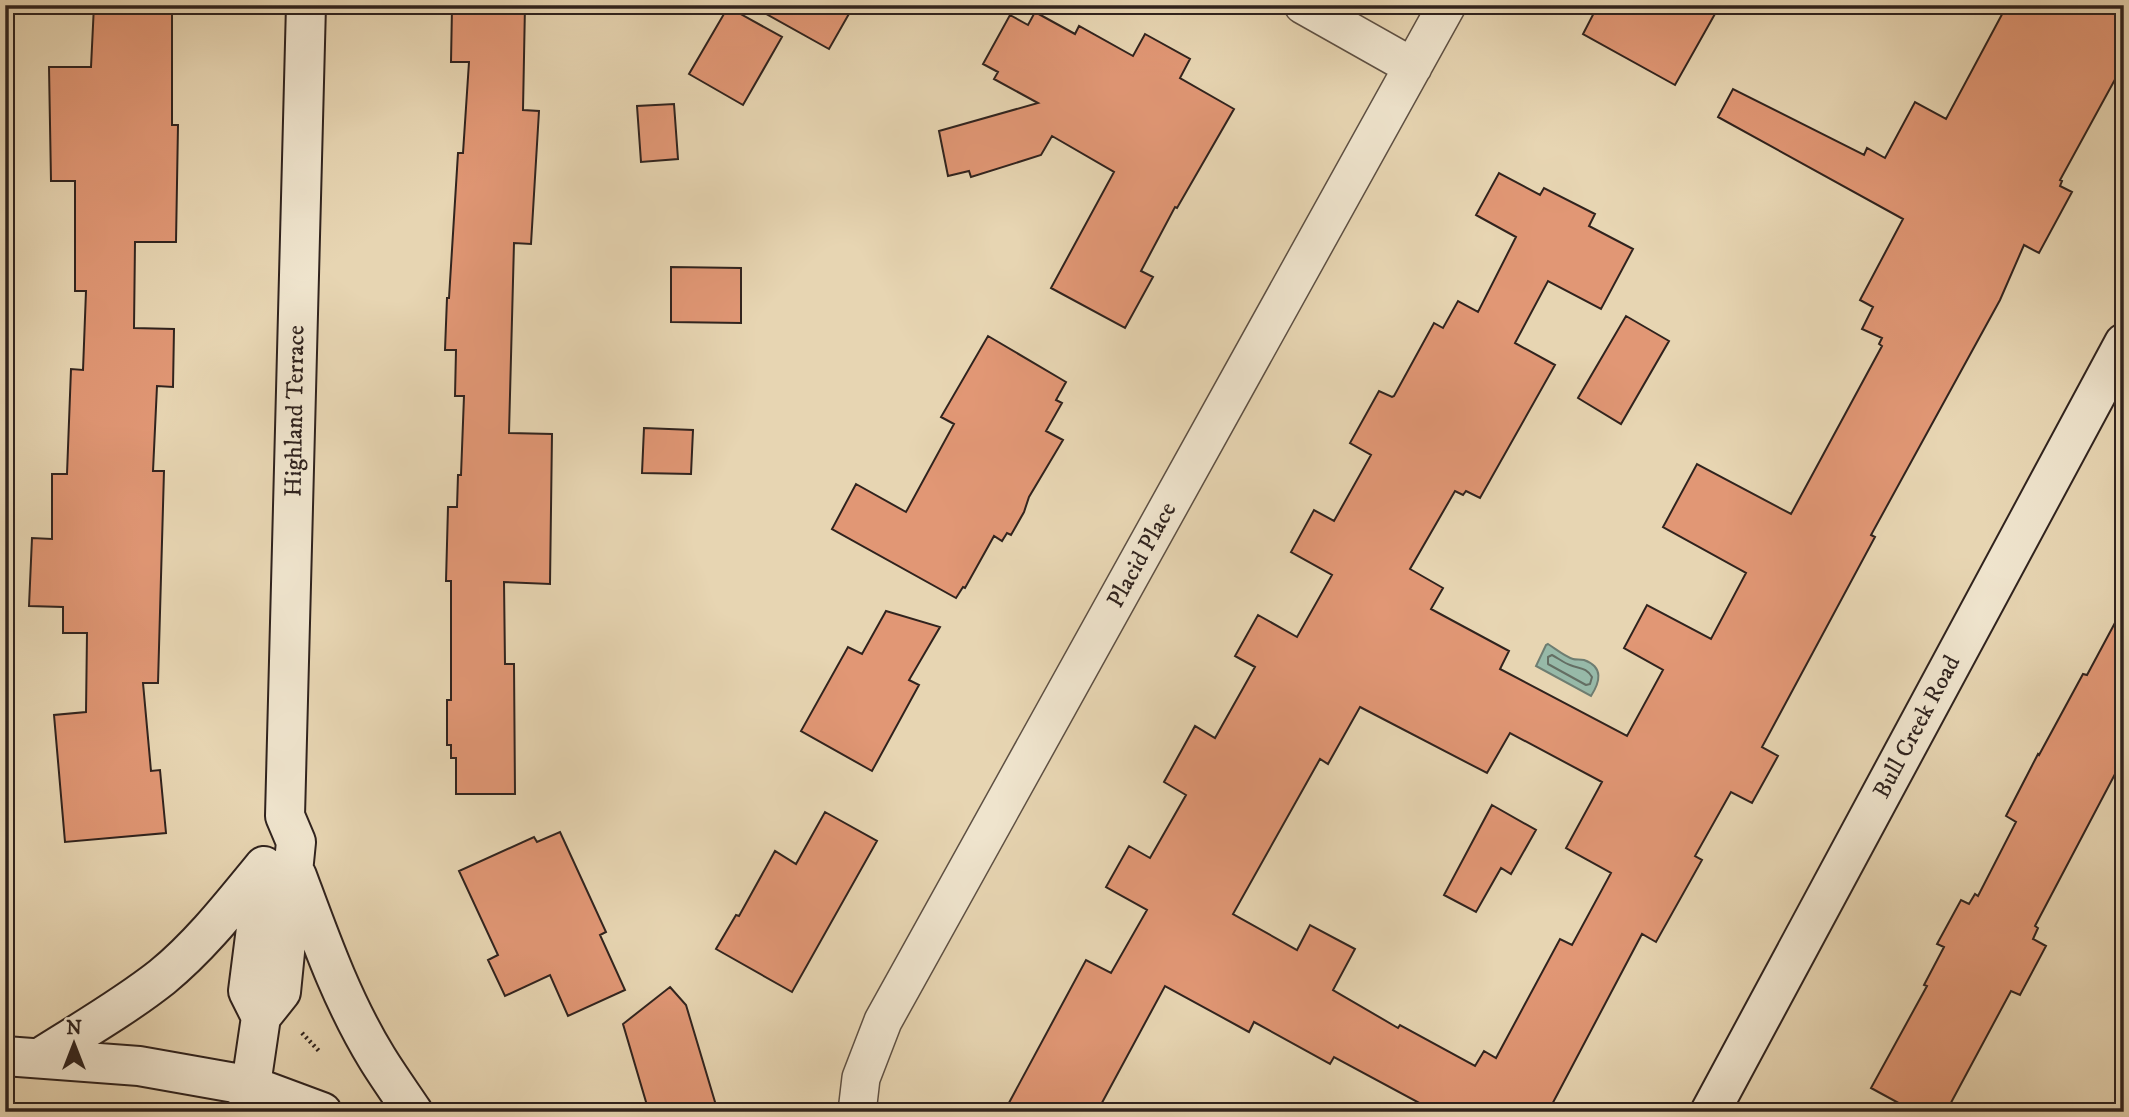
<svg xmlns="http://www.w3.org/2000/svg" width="2129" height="1117" font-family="'IM FELL DW Pica',serif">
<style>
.water{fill:#97b9a8;stroke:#6e7d71;stroke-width:2}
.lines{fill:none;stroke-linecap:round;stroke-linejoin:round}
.shore{stroke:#646e63;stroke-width:2}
.building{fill:#e19775;stroke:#30231e;stroke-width:2;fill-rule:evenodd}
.street-casing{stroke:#5e5043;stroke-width:40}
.secondary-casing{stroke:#30231e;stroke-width:42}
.path{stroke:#30231e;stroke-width:4.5;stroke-dasharray:2 3.5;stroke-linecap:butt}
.street{stroke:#efe4cd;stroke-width:37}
.secondary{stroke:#efe4cd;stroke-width:38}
.labels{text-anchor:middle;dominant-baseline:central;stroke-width:7;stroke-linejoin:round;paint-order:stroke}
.street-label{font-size:24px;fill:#30231e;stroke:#efe4cd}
</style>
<rect width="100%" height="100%" fill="#e7d5b2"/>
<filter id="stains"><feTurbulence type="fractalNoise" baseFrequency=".00286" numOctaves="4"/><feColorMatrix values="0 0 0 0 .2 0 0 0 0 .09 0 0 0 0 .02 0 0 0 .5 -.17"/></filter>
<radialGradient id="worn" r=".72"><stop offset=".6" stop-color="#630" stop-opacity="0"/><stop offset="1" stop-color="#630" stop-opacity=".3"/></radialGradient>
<!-- water -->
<path class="water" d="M1548 644C1556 649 1564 656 1573 659 1576 660 1580 659 1584 660 1604 667 1600 682 1591 696L1536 666 1546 645Z"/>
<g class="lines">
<!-- shore -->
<path class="shore" d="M1552 655C1558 658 1564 663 1570 665 1580 669 1586 667 1592 677L1590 684 1586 685 1548 664V657Z"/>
</g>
<!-- building -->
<path class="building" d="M94 5H172V125H178L176 242H135L134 328 174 329 173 387 157 386 153 471H164L158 683H143L151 771 160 770 166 833 65 842 54 715 86 712 87 633H63V607L29 606 32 538 52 539V474H67L71 369 83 370 86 291H75V181H51L49 67H91Z
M460 5H525L523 110 539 111 531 244 514 243 509 433 552 434 550 584 504 582 505 664H514L515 794H456V758H451V745H447V700H451V581H446L448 507H457L458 475H461L464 396H455L456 350H445L447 298H449L458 153H463L469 62H451L452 8 459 9Z
M750 5H854L829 49Z
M1598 5H1720L1675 85 1583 34Z
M2007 5H2124V63L2060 180 2062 181 2060 186 2072 192 2039 253 2024 245 2000 300 1871 535 1875 537 1762 747 1778 756 1752 803 1731 792 1695 856 1702 860 1656 942 1642 934 1548 1112H1436L1334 1057 1330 1064 1254 1022 1249 1032 1165 986 1097 1112H1004L1086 960 1111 973 1147 910 1106 887 1129 846 1150 858 1186 795 1164 782 1195 726 1215 738 1255 667 1235 656 1258 615 1297 637 1332 575 1291 552 1314 510 1334 521 1371 455 1350 443 1379 391 1392 397 1394 396 1434 323 1443 328 1458 301 1478 312 1516 237 1476 215 1499 173 1540 195 1544 188 1595 214 1589 226 1633 249 1601 309 1548 281 1515 343 1555 365 1480 498 1466 491 1463 495 1455 491 1410 569 1443 588 1431 609 1509 651 1500 669 1627 736 1663 670 1624 648 1647 605 1711 639 1746 573 1663 527 1697 464 1791 514 1882 346 1879 344 1882 338 1862 329 1873 307 1860 300 1903 219 1718 117 1733 89 1864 155 1867 148 1885 158 1915 102 1946 119ZM1360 707 1487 773 1510 733 1602 782 1566 848 1611 873 1572 945 1560 939 1496 1058 1484 1051 1475 1066 1400 1025 1398 1028 1333 990 1355 949 1310 925 1297 950 1233 914 1320 759 1328 764Z
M728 7 782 37 743 105 689 74Z
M1035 12 1075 34 1079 26 1133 56 1145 34 1190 59 1180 78 1234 109 1177 208 1175 207 1141 271 1153 277 1125 328 1051 288 1114 172 1052 136 1041 155 971 177 969 171 948 176 939 131 1038 103 994 79 998 72 983 64 1010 15 1028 25Z
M674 104 678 159 641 162 637 106Z
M671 267 741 268V323L671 322Z
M1626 316 1669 341 1621 424 1578 398Z
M988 336 1066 382 1056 400 1062 403 1046 431 1063 440 1029 497 1024 512 1011 535 1007 533 1002 541 994 536 965 588 963 587 956 598 832 529 856 484 906 512 954 424 941 417Z
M644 428 693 430 691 474 642 473Z
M2124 606V757L2035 926 2038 928 2033 939 2046 946 2020 995 2011 991 1946 1112H1915L1871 1088 1927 986 1924 985 1944 947 1937 944 1961 900 1969 904 1975 894 1978 896 2016 822 2006 816 2038 754 2039 755 2083 674 2087 675Z
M886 611 940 627 909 680 919 685 872 771 801 731 848 647 862 654Z
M1492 805 1536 830 1511 874 1501 868 1476 912 1444 895Z
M825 812 877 841 792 992 716 949 736 915 739 916 775 851 796 864Z
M560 832 606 932 600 935 625 990 568 1016 550 975 505 996 488 960 498 955 459 871 534 837 537 842Z
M670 987 686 1005 718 1112H649L623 1024Z"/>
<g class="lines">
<!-- street casing -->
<g class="street-casing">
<path id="street" d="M1303 5 1413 67
M857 1112 861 1078 883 1021 1447 5"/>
</g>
<!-- secondary casing -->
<g class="secondary-casing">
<path id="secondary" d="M297 876C320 938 342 1001 377 1058 388 1076 401 1094 413 1112
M261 1017 248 991 264 866
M5 1056 139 1066 252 1086 322 1112
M41 1057C82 1031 124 1007 162 977 201 945 232 905 264 866
M247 1112 261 1017 281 992 296 842 285 816 306 5
M1710 1112 2124 343"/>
</g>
<!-- path -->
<path class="path" d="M302 1033 320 1052"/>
<!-- street -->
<use href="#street" class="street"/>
<!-- secondary -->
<use href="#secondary" class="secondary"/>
</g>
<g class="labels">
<!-- street labels -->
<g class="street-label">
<text transform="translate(295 411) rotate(-89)">Highland Terrace</text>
<text transform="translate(1142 555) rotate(-61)">Placid Place</text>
<text transform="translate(1917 727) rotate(-62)">Bull Creek Road</text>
</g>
</g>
<!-- margin -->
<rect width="2129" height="1117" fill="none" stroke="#e7d5b2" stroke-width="28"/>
<rect x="7" y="7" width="2115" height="1103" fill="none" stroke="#30231e" stroke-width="3.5"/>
<rect x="14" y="14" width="2101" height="1089" fill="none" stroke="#30231e" stroke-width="2"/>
<!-- north arrow -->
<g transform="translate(74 1044)" stroke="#efe4cd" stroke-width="5" paint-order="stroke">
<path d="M0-5L12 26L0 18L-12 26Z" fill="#30231e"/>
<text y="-10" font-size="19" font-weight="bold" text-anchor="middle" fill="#30231e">N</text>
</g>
<rect width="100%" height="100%" filter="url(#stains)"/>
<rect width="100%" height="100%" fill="url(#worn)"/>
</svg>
